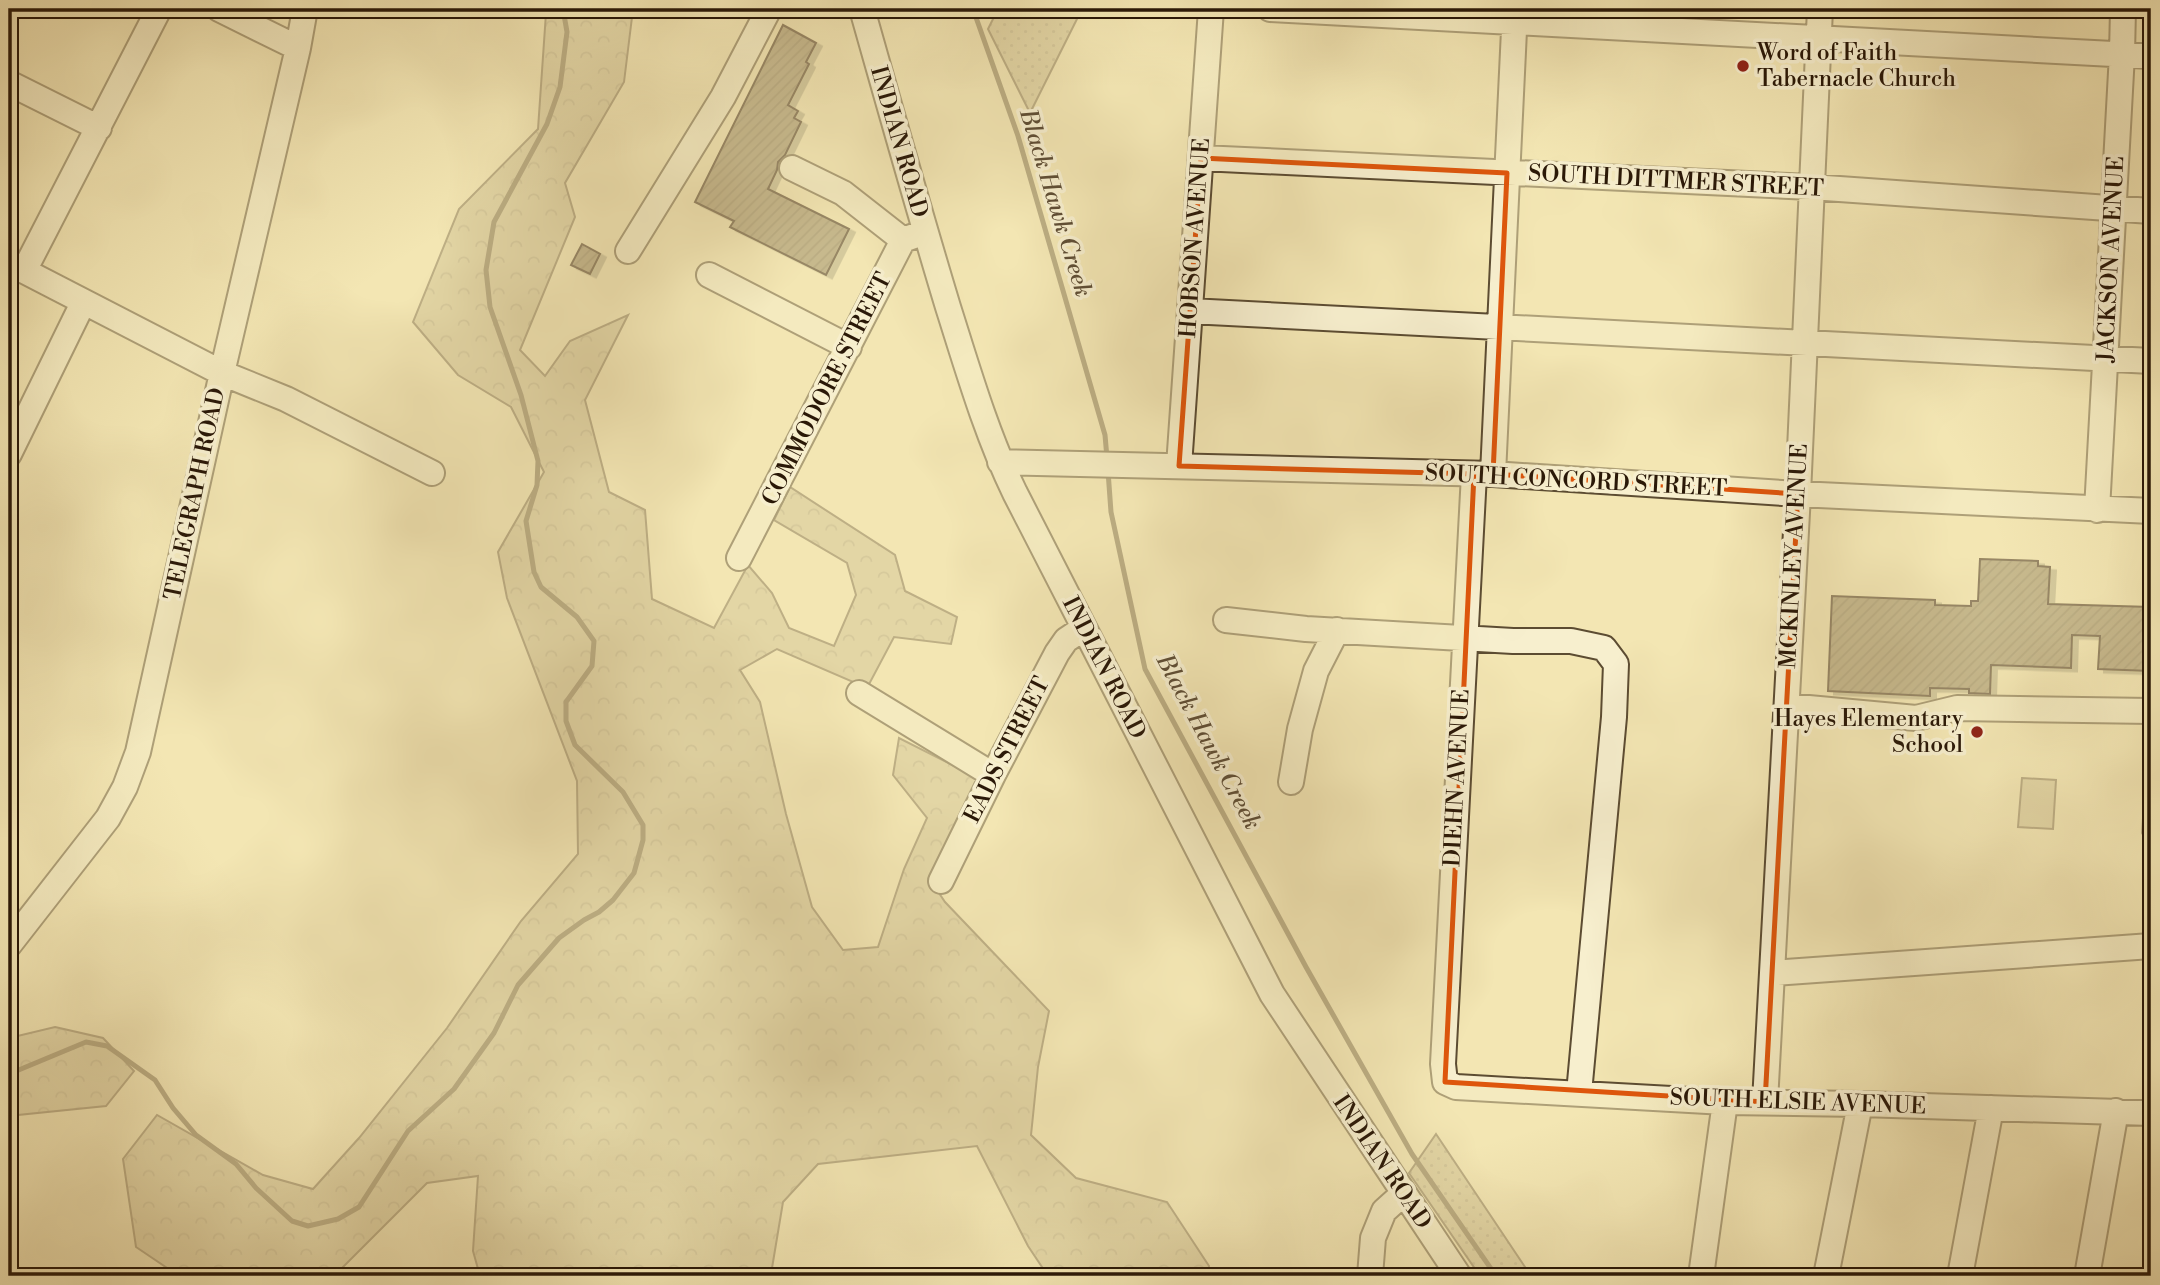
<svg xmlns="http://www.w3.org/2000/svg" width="2160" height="1285" font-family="'Libre Bodoni',serif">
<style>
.forest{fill:url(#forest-crowns);stroke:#7e6e4e;stroke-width:2}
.park{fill:url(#park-dots);stroke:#7e6e4e;stroke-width:2}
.pitch{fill:#d1c396;stroke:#7e6e4e;stroke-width:2}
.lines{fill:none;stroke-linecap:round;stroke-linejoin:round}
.stream{stroke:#7a6a4b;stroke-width:5}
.building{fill:url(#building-hatch);stroke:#2a1807;stroke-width:2;filter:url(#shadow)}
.minor-casing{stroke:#5c4c32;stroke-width:28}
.minor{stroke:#f7efce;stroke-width:24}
.marked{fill:none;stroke:#de560c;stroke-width:5;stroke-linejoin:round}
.poi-dot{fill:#8f2418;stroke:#f7efce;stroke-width:2.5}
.labels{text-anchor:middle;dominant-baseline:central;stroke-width:7;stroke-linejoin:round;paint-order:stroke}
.poi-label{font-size:23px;fill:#2a1807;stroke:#f7efce;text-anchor:start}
.street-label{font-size:23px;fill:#2a1807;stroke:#f7efce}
.water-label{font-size:24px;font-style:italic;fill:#5f4e35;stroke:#f7efce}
</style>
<defs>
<pattern id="forest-crowns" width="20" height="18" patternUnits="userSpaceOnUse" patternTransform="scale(1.75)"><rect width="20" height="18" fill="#d1c396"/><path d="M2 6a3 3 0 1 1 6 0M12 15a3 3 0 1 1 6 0" fill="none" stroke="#b4a780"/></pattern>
<pattern id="park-dots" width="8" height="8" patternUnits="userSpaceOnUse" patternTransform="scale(1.75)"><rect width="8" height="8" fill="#d1c396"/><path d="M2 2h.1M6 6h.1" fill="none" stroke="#b4a780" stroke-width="1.8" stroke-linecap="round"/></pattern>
<pattern id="building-hatch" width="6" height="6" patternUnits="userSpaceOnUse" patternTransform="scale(1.75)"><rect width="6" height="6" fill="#938360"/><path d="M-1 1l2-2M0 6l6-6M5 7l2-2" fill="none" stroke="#786a4d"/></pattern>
<filter id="shadow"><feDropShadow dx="6" dy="3.5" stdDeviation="0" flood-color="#0004"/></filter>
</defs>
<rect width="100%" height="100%" fill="#f3e6b3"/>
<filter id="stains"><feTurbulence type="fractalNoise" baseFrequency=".00286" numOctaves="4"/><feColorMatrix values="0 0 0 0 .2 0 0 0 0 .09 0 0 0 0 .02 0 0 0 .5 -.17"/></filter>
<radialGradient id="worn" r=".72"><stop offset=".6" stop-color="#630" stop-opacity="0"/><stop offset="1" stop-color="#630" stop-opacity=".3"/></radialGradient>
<!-- forest -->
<path class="forest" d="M544 9H633L624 82 565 183 575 217 520 350 545 376 570 341 628 315 585 400 609 492 645 510 652 599 714 628 748 565 772 593 789 628 834 646 856 595 847 563 774 520 790 487 895 555 905 591 957 617 951 644 894 637 867 688 777 649 740 670 760 702 786 814 812 907 843 950 878 947 904 869 927 818 893 775 899 738 982 780 931 881 945 902 1049 1011 1038 1067 1031 1135 1076 1178 1167 1202 1209 1266 1208 1276H1048L1028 1246 977 1146 818 1164 783 1202 772 1268 780 1276H480L473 1251 478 1176 427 1183 334 1276H179L136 1247 123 1159 157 1115 263 1175 313 1189 359 1138 447 1028 521 921 578 854 577 781 507 598 498 552 544 472 511 407 458 375 413 322 459 209 538 129 546 13Z
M55 1027 103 1038 134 1071 106 1106 18 1115 9 1126V1038Z"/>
<!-- park -->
<path class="park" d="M998 9H1082L1030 113 988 29Z
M1436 1134 1531 1276H1480L1409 1173Z"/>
<!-- pitch -->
<path class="pitch" d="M2147 759H2151V848L2142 833Z
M2022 778 2056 780 2053 829 2018 827Z"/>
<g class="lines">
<!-- stream -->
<path class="stream" d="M973 9 1018 136 1105 435 1107 458
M1108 471 1111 512 1145 669 1306 967 1412 1154 1496 1276
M9 1074 86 1042 107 1046 155 1080 173 1108 196 1135 236 1164 256 1188 292 1221 308 1226 338 1219 359 1207 408 1131 454 1089 494 1033 518 985 559 938 584 920 599 912 613 900 634 873 643 840V825L623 792 575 745 566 721V702L592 666 594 641 577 617 541 587 534 572 526 521 537 485 538 461 521 395 490 307 486 270 494 222 547 124 560 87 567 32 563 9"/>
</g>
<!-- building -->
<path class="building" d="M783 25 816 43 806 62 809 64 788 105 798 111 794 118 801 122 785 155 778 162 777 170 768 189 849 229 826 275 730 227 734 221 695 202Z
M582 244 600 254 590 274 571 265Z
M1980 559 2038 561V566L2050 567 2048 604 2151 607V671L2098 669 2100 636 2072 635 2071 668 1991 665 1990 694 1969 693V689L1930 688V696L1828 691 1832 596 1935 600V605L1971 606V601H1978Z"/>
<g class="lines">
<!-- minor casing -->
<g class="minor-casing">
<path id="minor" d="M219 9 298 48
M862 9C890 108 918 208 948 307 968 370 986 433 1015 493L1272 994 1459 1276
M1270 9 2151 56
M9 83 99 128
M1201 158 1811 187 2151 211
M792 168 843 193 903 240
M628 251 723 97 769 9
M9 263 222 373 286 399 432 473
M24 271 159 9
M709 275 849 347
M1190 311 2151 361
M9 454 83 303
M1000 462 1493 474 1798 494 2151 511
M1179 466 1211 9
M1474 474 1443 1064 1445 1082 1456 1087 1725 1102 1860 1104 2151 1113
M1493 474 1515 9
M2097 510 2122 54 2123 9
M739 558 903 240 925 232
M1226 620 1306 629 1513 641H1571L1604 648 1616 664 1614 717 1579 1093
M859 693 993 775
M1787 706 1916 718 1957 708 2151 711
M1291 782 1300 729 1316 671 1337 630
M941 881 993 775 1057 653 1066 640 1084 628
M9 945 108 818 125 787 138 752 222 373 298 48 305 9
M1773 973 2151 946
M1765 1102 1798 494 1820 9
M1370 1276 1373 1238 1384 1211 1404 1193
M1701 1276 1725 1102
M1826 1276 1860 1104
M1960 1276 1991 1108
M2087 1276 2116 1111"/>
</g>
<!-- minor -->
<use href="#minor" class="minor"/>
</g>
<!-- marked area -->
<path d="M0 0H2160V1285H0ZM1201 158 1507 173 1493 474 1798 494 1765 1102 1445 1082 1474 474 1179 466Z" fill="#f3e6b3" fill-opacity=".55" fill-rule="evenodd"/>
<path class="marked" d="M1201 158 1507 173 1493 474 1798 494 1765 1102 1445 1082 1474 474 1179 466Z"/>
<!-- markers -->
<g class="poi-dot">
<circle cx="1743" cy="66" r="7"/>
<circle cx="1977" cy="732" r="7"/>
</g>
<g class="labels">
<!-- poi labels -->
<g class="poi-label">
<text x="1757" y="53">Word of Faith<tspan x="1757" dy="26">Tabernacle Church</tspan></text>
<text x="1963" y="719" text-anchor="end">Hayes Elementary<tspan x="1963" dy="26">School</tspan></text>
</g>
<!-- street labels -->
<g class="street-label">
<text transform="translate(899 142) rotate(74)">INDIAN ROAD</text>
<text transform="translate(1676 181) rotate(3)">SOUTH DITTMER STREET</text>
<text transform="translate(1195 238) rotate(-86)">HOBSON AVENUE</text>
<text transform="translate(2111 259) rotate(-87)">JACKSON AVENUE</text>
<text transform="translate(827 389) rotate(-63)">COMMODORE STREET</text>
<text transform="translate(1576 481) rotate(3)">SOUTH CONCORD STREET</text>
<text transform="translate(195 494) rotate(-78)">TELEGRAPH ROAD</text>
<text transform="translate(1794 556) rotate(-87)">MCKINLEY AVENUE</text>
<text transform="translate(1104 668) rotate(63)">INDIAN ROAD</text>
<text transform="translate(1007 750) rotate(-63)">EADS STREET</text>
<text transform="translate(1457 778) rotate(-87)">DIEHN AVENUE</text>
<text transform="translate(1798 1102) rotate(2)">SOUTH ELSIE AVENUE</text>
<text transform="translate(1382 1162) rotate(56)">INDIAN ROAD</text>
</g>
<!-- water labels -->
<g class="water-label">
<text transform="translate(1055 203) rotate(73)">Black Hawk Creek</text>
<text transform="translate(1208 742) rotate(62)">Black Hawk Creek</text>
</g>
</g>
<!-- margin -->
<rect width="2160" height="1285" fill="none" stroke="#f3e6b3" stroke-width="35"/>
<rect x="10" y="10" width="2139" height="1264" fill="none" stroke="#2a1807" stroke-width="3.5"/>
<rect x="18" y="18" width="2125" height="1250" fill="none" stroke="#2a1807" stroke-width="2"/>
<rect width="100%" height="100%" filter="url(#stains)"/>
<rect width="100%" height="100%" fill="url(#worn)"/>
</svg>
